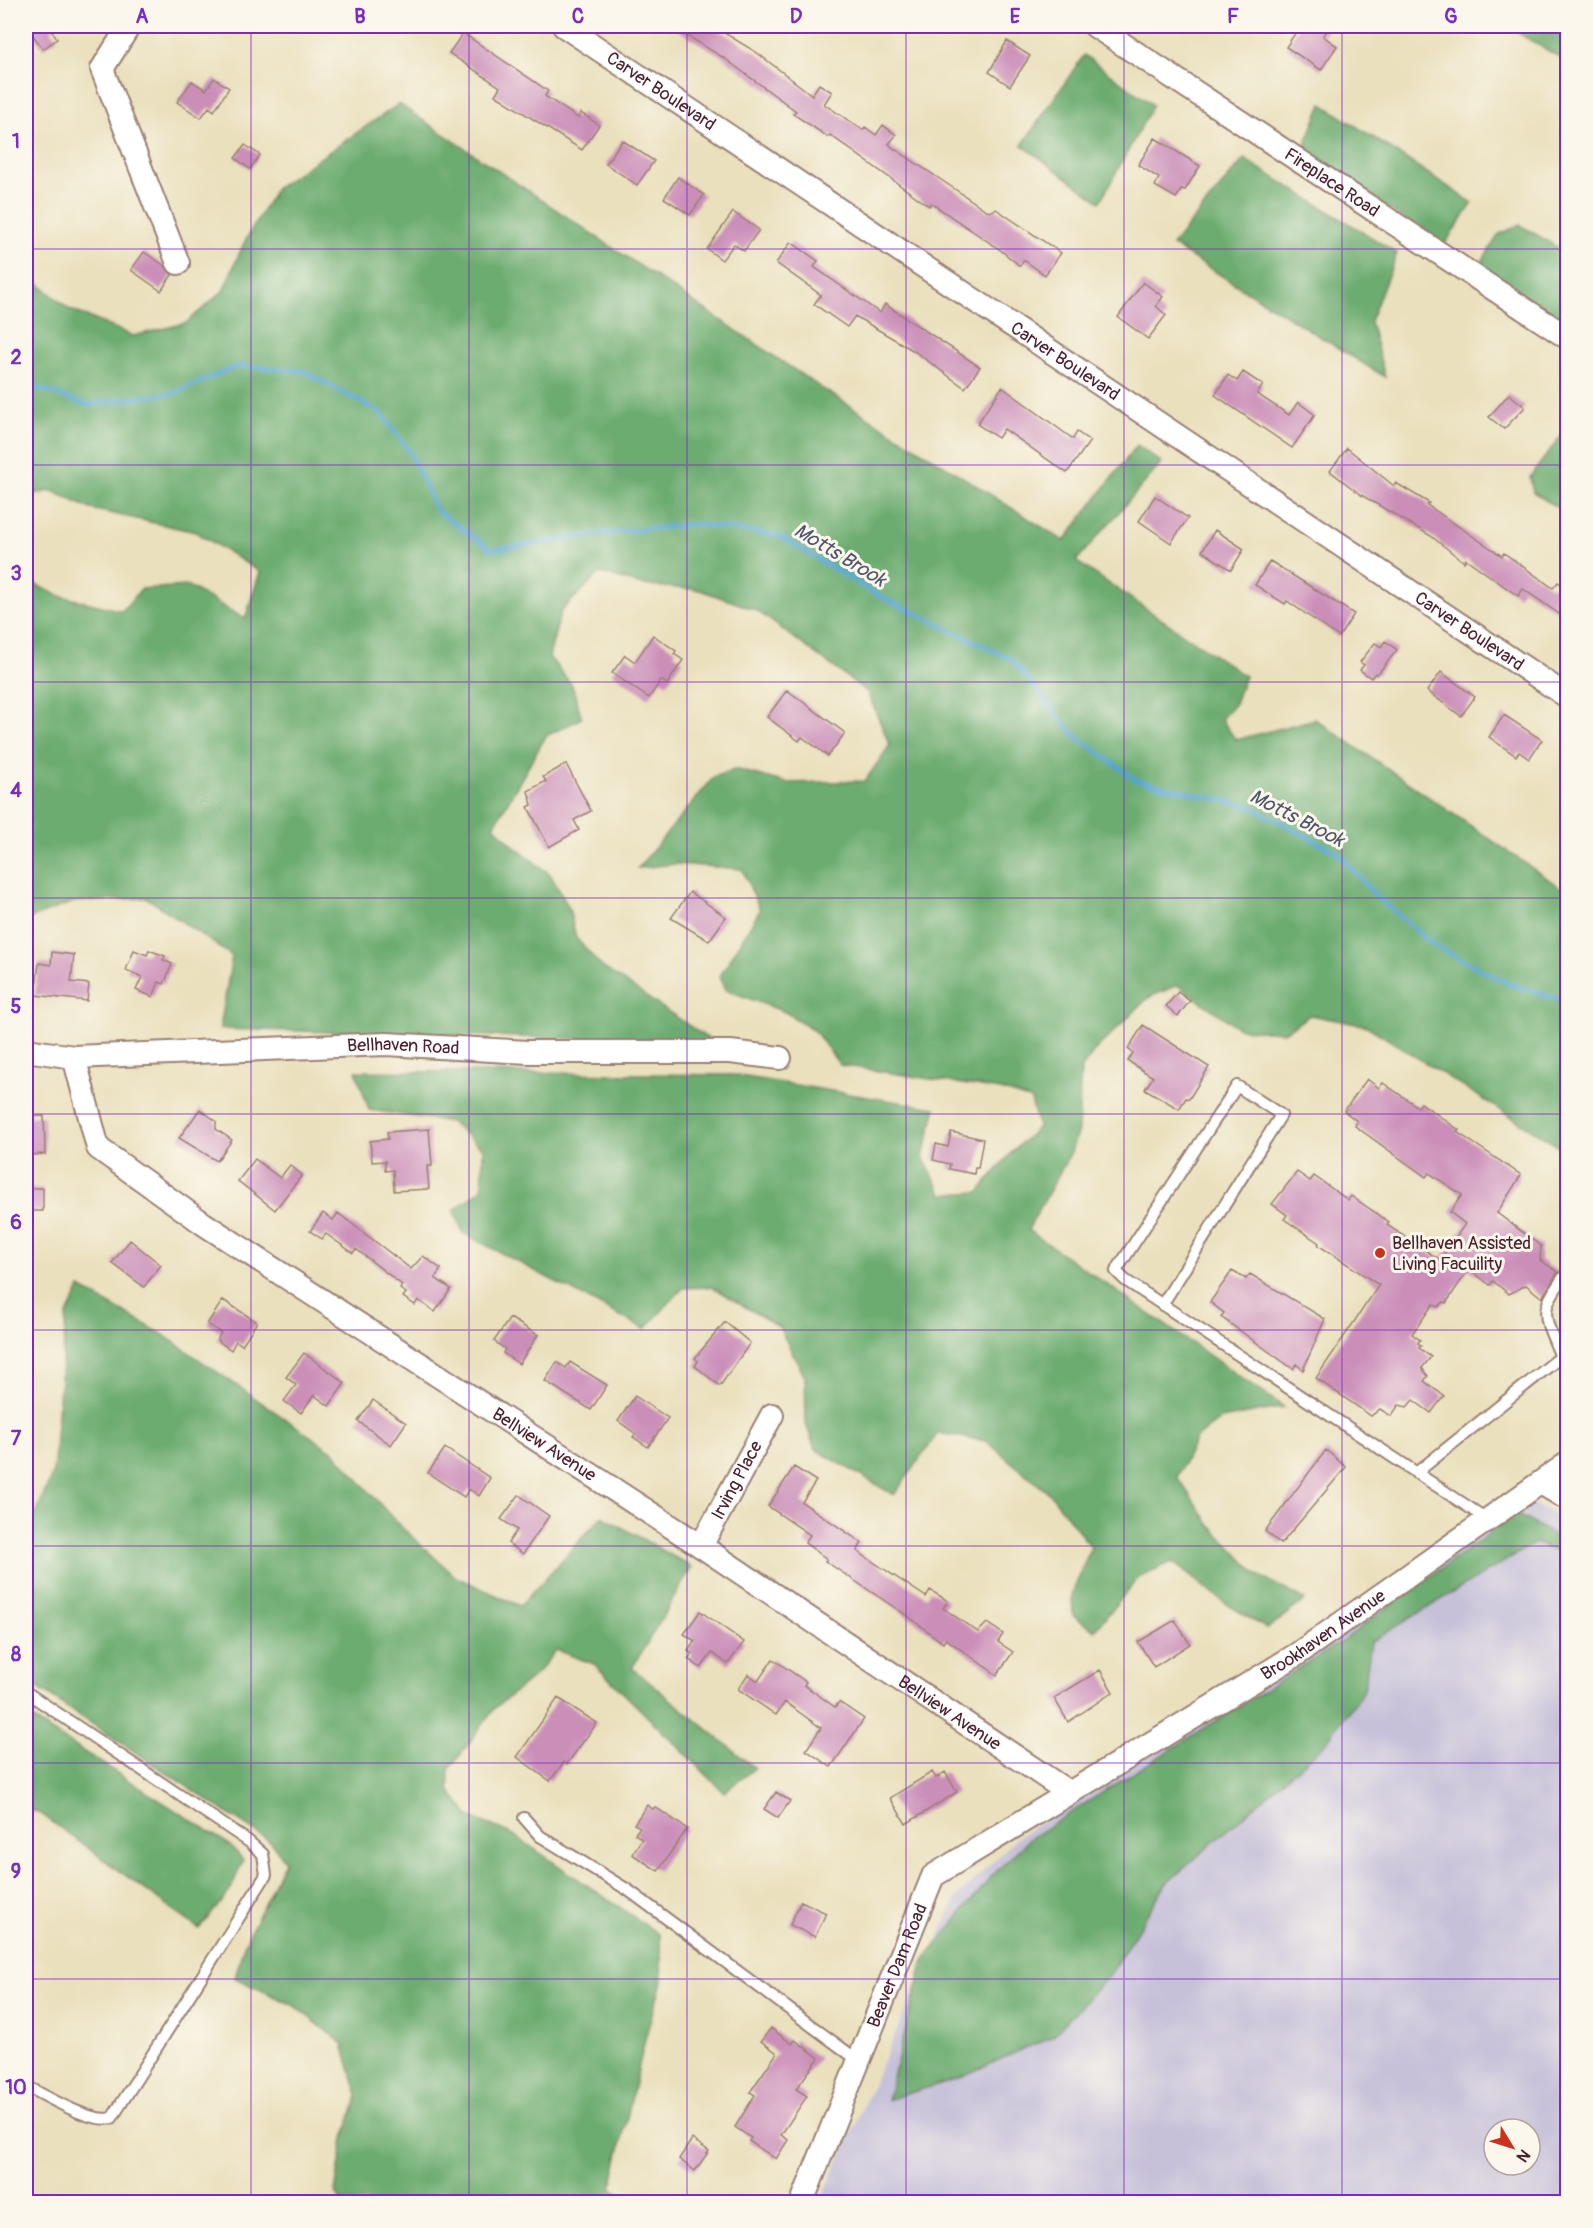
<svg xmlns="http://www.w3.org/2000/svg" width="1593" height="2228" font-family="Pangolin,sans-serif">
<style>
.industrial{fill:#c6c0d9;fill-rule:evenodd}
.forest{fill:#6cac6f;stroke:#5b664d;stroke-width:1.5}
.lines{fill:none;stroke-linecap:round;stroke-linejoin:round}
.stream{stroke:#55a5cf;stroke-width:5}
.building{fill:#cb8eb9}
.service-casing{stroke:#9a8074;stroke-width:14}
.minor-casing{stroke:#9a8074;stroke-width:26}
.service{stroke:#fff;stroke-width:10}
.minor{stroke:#fff;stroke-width:22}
.grid{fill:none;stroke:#7b2cbf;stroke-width:1.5;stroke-opacity:0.55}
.poi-dot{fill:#c8321e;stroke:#fbf7ec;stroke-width:2}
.labels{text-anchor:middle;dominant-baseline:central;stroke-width:6;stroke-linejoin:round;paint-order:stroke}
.street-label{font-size:18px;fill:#4a1f2b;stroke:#fbf7ec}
.poi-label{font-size:18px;fill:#4a1f2b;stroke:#fbf7ec;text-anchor:start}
.water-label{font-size:20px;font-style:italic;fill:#4e556d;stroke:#fbf7ec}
.neatline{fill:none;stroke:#7b2cbf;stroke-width:2}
.grid-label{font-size:20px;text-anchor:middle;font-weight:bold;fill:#7b2cbf}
</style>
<rect width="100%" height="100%" fill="#fbf7ec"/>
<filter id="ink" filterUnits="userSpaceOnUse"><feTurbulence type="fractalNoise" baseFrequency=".0167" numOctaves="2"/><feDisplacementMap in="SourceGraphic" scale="12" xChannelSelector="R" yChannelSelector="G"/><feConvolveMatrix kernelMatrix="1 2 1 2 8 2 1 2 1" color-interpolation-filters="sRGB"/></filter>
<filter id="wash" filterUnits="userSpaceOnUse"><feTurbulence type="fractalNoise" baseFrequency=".008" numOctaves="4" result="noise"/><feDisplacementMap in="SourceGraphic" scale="24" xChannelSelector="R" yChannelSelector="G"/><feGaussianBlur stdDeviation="1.35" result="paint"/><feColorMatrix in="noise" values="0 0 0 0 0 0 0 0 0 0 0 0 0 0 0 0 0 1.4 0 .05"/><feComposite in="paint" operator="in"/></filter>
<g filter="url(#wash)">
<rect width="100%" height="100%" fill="#eae0bd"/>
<!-- industrial -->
<path class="industrial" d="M1529 1502 1567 1520V2202H820L956 1898 1017 1838ZM1494 2129H1530V2165H1494Z"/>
<!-- forest -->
<path class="forest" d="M1506 26H1567V62Z
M1084 55 1153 105 1100 202 1022 145Z
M399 104 823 389 1064 541 1137 445 1162 463 1076 561 1245 676 1235 703 1221 719 1236 740 1315 719 1567 892V1152L1367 1026 1310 1015 1284 1032 1240 1029 1177 985 1148 998 1096 1049 1081 1069 1078 1131 1071 1152 1028 1230 1284 1407 1221 1419 1196 1438 1177 1477 1211 1526 1256 1574 1305 1600 1267 1629 1222 1601 1172 1562 1139 1577 1095 1630 1073 1616 1072 1594 1091 1547 1052 1496 986 1441 938 1433 894 1495 815 1449 806 1424 805 1377 779 1327 712 1287 683 1288 645 1329 463 1233 454 1210 482 1189 483 1149 451 1122 369 1110 356 1071 734 1075 936 1108 923 1157 942 1194 979 1192 1010 1154 1038 1127 1031 1100 1001 1090 840 1065 814 1030 785 1012 726 990 720 976 760 910 742 869 676 864 638 868 714 777 735 769 787 783 865 781 890 745 867 692 756 610 700 590 642 585 600 573 561 611 549 657 572 685 582 718 546 736 494 826 516 848 550 874 569 908 576 938 601 966 713 1042 220 1029 232 956 147 898 74 902 26 920V580L57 595 122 611 141 589 188 586 245 619 260 572 196 532 91 509 52 491 26 495V273L69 309 133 336 186 323 223 291 244 243 276 188Z
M1322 104 1473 203 1444 245 1302 152Z
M1244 159 1397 253 1370 321 1385 377 1172 245Z
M1520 225 1567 253V331L1476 271 1499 234Z
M1567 428V514L1533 492 1530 477Z
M80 1288 162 1334 335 1453 396 1522 456 1577 520 1606 602 1516 692 1567 632 1668 755 1768 724 1792 594 1664 556 1650 536 1675 495 1708 449 1770V1790L470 1817 512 1834 660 1935 662 1982 646 2035 611 2188 634 2202H342L335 2192 344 2138 358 2096 343 2044 293 2005 235 1978 244 1945 285 1861 271 1842 26 1680V1538L53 1472 66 1317Z
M1516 1514 1567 1542V1556L1535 1543 1371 1642 1364 1690 1323 1746 1165 1885 1111 1973 1053 2036 956 2079 887 2100 924 1960 990 1878 1029 1839 1339 1643Z
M26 1715 230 1845 243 1860 230 1891 199 1929 41 1814 26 1808Z"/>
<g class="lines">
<!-- stream -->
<path class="stream" d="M26 384 87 405 174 393 238 366 303 371 381 413 409 451 437 511 492 550 591 535 696 524 779 536 877 595 1011 659 1073 734 1136 780 1251 807 1338 853 1377 897 1435 946 1507 983 1568 1003"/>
</g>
<g id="blocks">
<!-- building -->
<path class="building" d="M26 26H56L51 30 57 39 43 49Z
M671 26H713L756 52 812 95 819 84 832 92 824 104 863 130 865 127 876 135 883 125 896 135 889 144 892 147 989 212 996 209 1061 253 1045 275 1024 260 1020 266 999 249 931 203 929 206 830 135 828 137 793 114 796 111 724 58Z
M1300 26H1330L1323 36 1337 46 1321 70 1286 47Z
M463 33 548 91 545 96 578 118 581 113 599 125 582 150 495 95 500 87 449 53Z
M1007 41 1030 56 1010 86 989 72Z
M214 78 229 88 214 111 209 107 201 118 177 102 192 81 206 90Z
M1155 138 1200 166 1185 190 1182 189 1176 198 1155 186 1159 178 1138 165Z
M622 140 654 161 637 185 606 164Z
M245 145 260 155 250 169 235 158Z
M678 177 704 195 690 215 664 198Z
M733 212 759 230 744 251 734 244 722 260 707 249Z
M791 242 818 261 814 267 880 313 885 304 980 367 965 388 914 351 855 316 847 327 814 304 821 295 776 263Z
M144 252 165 266 172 275 161 291 131 270Z
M1143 282 1163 297 1156 306 1166 315 1148 339 1118 317Z
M1243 372 1263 385 1257 394 1289 415 1298 402 1315 415 1292 448 1215 395 1228 375 1237 381Z
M1002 387 1073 439 1077 432 1090 441 1067 473 1004 429 998 438 977 424Z
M1509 394 1525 407 1504 429 1489 417Z
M1347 448 1394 486 1396 483 1429 503 1427 505 1502 556 1504 553 1553 588 1558 582 1568 589V620L1523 589 1518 596 1466 559 1464 562 1431 536 1361 495 1330 471Z
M1155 496 1188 518 1171 543 1139 521Z
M1215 530 1244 549 1231 570 1202 551Z
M1270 561 1354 614 1339 637 1287 601 1285 604 1255 585Z
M653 635 676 651 674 654 683 660 667 684 661 680 649 698 612 673 625 655 635 662Z
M1385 641 1397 650 1377 675 1375 673 1371 678 1360 670 1364 665 1360 662 1375 643 1381 647Z
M1441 672 1475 697 1461 716 1427 691Z
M787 690 845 733 828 756 802 737 799 741 767 717Z
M1504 715 1542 740 1529 759 1519 752 1516 756 1489 737Z
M566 764 591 811 574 820 579 830 549 847 528 807 532 805 528 791 546 781 543 777Z
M690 892 726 917 709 941 671 918Z
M134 950 147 955 149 950 165 956 163 960 172 964 164 984 159 982 153 997 136 990 142 977 126 970Z
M52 952 74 955 71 982 89 984 87 1001 35 995 39 963 51 965Z
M1178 992 1190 1001 1178 1016 1166 1006Z
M1143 1025 1209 1067 1189 1099 1186 1098 1179 1109 1145 1089 1153 1077 1128 1061 1133 1053 1128 1049Z
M1367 1079 1379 1088 1383 1083 1418 1107 1421 1103 1459 1130 1457 1132 1521 1175 1497 1213 1541 1246 1540 1260 1558 1272 1542 1298 1526 1285 1509 1294 1493 1281 1490 1285 1469 1269 1446 1303 1444 1302 1438 1307 1433 1304 1412 1334 1420 1340 1418 1343 1421 1346 1419 1348 1431 1357 1422 1368 1428 1376 1424 1381 1444 1396 1431 1413 1413 1400 1407 1407 1399 1405 1391 1416 1380 1409 1371 1416 1316 1378 1379 1285 1318 1245 1319 1243 1284 1219 1287 1215 1272 1204 1297 1172 1310 1181 1314 1176 1348 1200 1351 1196 1389 1222 1387 1225 1440 1260 1465 1224 1450 1212 1462 1195 1429 1173 1426 1177 1355 1126 1357 1121 1344 1111Z
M200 1109 216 1121V1129L232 1140 217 1161 179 1138Z
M44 1116 45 1154 26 1155V1117Z
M429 1129 432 1166H427L429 1189 394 1191 393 1170 385 1171V1161L372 1162 370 1141 388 1139 387 1132Z
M951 1132 983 1139 978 1168H975L974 1174 949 1169 950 1164 933 1160 936 1144 948 1147Z
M255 1159 280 1178 290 1165 302 1175 275 1210 238 1181Z
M26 1188H43V1211H26Z
M323 1213 333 1220 338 1213 411 1269 423 1256 441 1269 435 1278 451 1289 435 1312 418 1300 415 1305 403 1297 406 1293 400 1289 402 1285 356 1249 353 1253 326 1234 322 1239 310 1231Z
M130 1240 161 1265 144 1287 112 1263Z
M1232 1271 1246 1279 1250 1274 1325 1319 1303 1370 1296 1364 1293 1369 1221 1317 1224 1313 1210 1302Z
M223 1300 257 1322 242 1345 236 1341 231 1350 217 1340 221 1333 207 1324Z
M510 1318 538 1335 519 1364 503 1353 505 1349 494 1341Z
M725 1322 750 1343 720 1386 695 1366 698 1361 695 1358Z
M304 1353 345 1383 329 1406 314 1395 301 1413 284 1401 296 1385 286 1377Z
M557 1362 566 1368 570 1362 607 1385 591 1410 545 1381Z
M635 1396 668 1418 648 1447 633 1437 636 1434 618 1421Z
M373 1400 406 1423 391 1445 358 1421Z
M445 1448 490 1478 479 1496 469 1489 464 1497 428 1473Z
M1326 1450 1346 1467 1281 1544 1265 1531Z
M794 1467 816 1481 802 1502 862 1543 857 1551 926 1597 930 1590 948 1601 943 1608 978 1632 987 1623 1003 1634 998 1642 1013 1652 997 1675 946 1639 943 1643 909 1617 825 1561 827 1559 805 1543 810 1535 768 1506Z
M519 1495 549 1516 523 1554 508 1543 517 1530 501 1519Z
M700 1611 744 1642 728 1664 712 1653 701 1668 688 1659 692 1654 688 1651 695 1641 684 1634Z
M1175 1620 1190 1644 1154 1667 1138 1642Z
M773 1659 806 1682 804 1685 835 1707 839 1702 864 1719 831 1767 806 1750 821 1728 785 1702 776 1715 738 1689 748 1674 758 1681Z
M1100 1670 1113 1692 1068 1722 1054 1698Z
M558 1698 597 1723 567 1764 564 1762 550 1781 517 1757Z
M932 1772 936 1778 945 1772 957 1792 906 1824 890 1798Z
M776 1792 790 1801 778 1818 764 1809Z
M647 1805 653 1809 655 1807 687 1829 658 1871 632 1854 642 1839 635 1834 640 1827 634 1824Z
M801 1901 826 1913 815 1937 790 1925Z
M771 2028 792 2044 795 2040 819 2058 796 2089 807 2096 781 2135 788 2140 776 2159 749 2141 751 2138 735 2127 755 2095 750 2092 777 2053 761 2041Z
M692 2139 709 2151 695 2171 679 2159Z"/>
</g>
</g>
<g filter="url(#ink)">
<use href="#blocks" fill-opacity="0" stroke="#9a8074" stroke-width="1.5"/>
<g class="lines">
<!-- service casing -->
<g class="service-casing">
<path id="service" d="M1162 1305 1281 1115 1237 1086 1116 1271 1125 1280 1488 1520
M1561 1357C1542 1311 1538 1313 1568 1271
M1416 1473 1568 1351
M26 1692 248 1841 263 1854 266 1875 112 2118C91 2124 45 2095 26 2086
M524 1818 540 1836 628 1890 859 2061"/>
</g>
<!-- minor casing -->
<g class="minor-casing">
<g id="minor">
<path d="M129 26 102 69 178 263"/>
<path id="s1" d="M564 26 1568 697"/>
<path id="s2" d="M1095 26 1568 338"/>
<path id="s3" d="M26 1050 74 1057 386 1044 528 1052H730L780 1058"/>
<path id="s4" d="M74 1057 98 1148 204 1224 701 1546 1068 1792"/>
<path d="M1541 1483 1568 1499"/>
<path id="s5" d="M701 1546 772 1415"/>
<path id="s6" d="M802 2202 933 1876 1296 1655 1568 1463"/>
</g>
</g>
<!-- service -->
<use href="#service" class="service"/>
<!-- minor -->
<use href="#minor" class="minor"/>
</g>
</g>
<!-- grid -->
<path class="grid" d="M251 26V2202M469 26V2202M687 26V2202M906 26V2202M1124 26V2202M1342 26V2202M26 249H1568M26 465H1568M26 682H1568M26 898H1568M26 1114H1568M26 1330H1568M26 1546H1568M26 1763H1568M26 1979H1568"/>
<!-- markers -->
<circle class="poi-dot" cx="1380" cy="1253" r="6"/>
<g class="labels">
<!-- street labels -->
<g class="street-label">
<text stroke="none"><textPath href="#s1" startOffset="117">Carver Boulevard</textPath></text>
<text stroke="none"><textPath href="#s2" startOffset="284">Fireplace Road</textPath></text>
<text stroke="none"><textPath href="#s1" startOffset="603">Carver Boulevard</textPath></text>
<text stroke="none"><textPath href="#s1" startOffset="1089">Carver Boulevard</textPath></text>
<text stroke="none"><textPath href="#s3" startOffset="378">Bellhaven Road</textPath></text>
<text stroke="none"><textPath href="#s4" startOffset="630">Bellview Avenue</textPath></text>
<text stroke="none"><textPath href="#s5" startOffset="75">Irving Place</textPath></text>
<text stroke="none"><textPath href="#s6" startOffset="810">Brookhaven Avenue</textPath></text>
<text stroke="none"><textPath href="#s4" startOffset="1116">Bellview Avenue</textPath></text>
<text stroke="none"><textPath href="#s6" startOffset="255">Beaver Dam Road</textPath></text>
</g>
<!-- poi labels -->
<g class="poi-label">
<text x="1392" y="1243">Bellhaven Assisted<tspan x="1392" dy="21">Living Facuility</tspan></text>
</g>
<!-- water labels -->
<g class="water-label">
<text transform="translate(840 555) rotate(31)">Motts Brook</text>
<text transform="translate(1297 818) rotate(27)">Motts Brook</text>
</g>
</g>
<!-- margin -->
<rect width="1593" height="2228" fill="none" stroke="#fbf7ec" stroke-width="66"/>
<!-- north arrow -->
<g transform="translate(1512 2147) rotate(128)"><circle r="28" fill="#fbf7ec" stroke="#b4a19f" stroke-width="1.5"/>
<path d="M0-4.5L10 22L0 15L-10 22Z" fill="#c8321e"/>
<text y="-9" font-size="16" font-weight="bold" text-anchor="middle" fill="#4a1f2b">N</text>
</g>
<rect x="33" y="33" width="1527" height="2162" class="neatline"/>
<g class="grid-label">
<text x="142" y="23">A</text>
<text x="360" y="23">B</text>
<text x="578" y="23">C</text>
<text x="796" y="23">D</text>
<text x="1015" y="23">E</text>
<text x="1233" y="23">F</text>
<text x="1451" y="23">G</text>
<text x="16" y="148">1</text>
<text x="16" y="364">2</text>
<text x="16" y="580">3</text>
<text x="16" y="797">4</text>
<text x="16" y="1013">5</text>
<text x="16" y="1229">6</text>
<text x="16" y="1445">7</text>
<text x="16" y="1661">8</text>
<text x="16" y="1878">9</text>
<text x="16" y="2094">10</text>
</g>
</svg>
